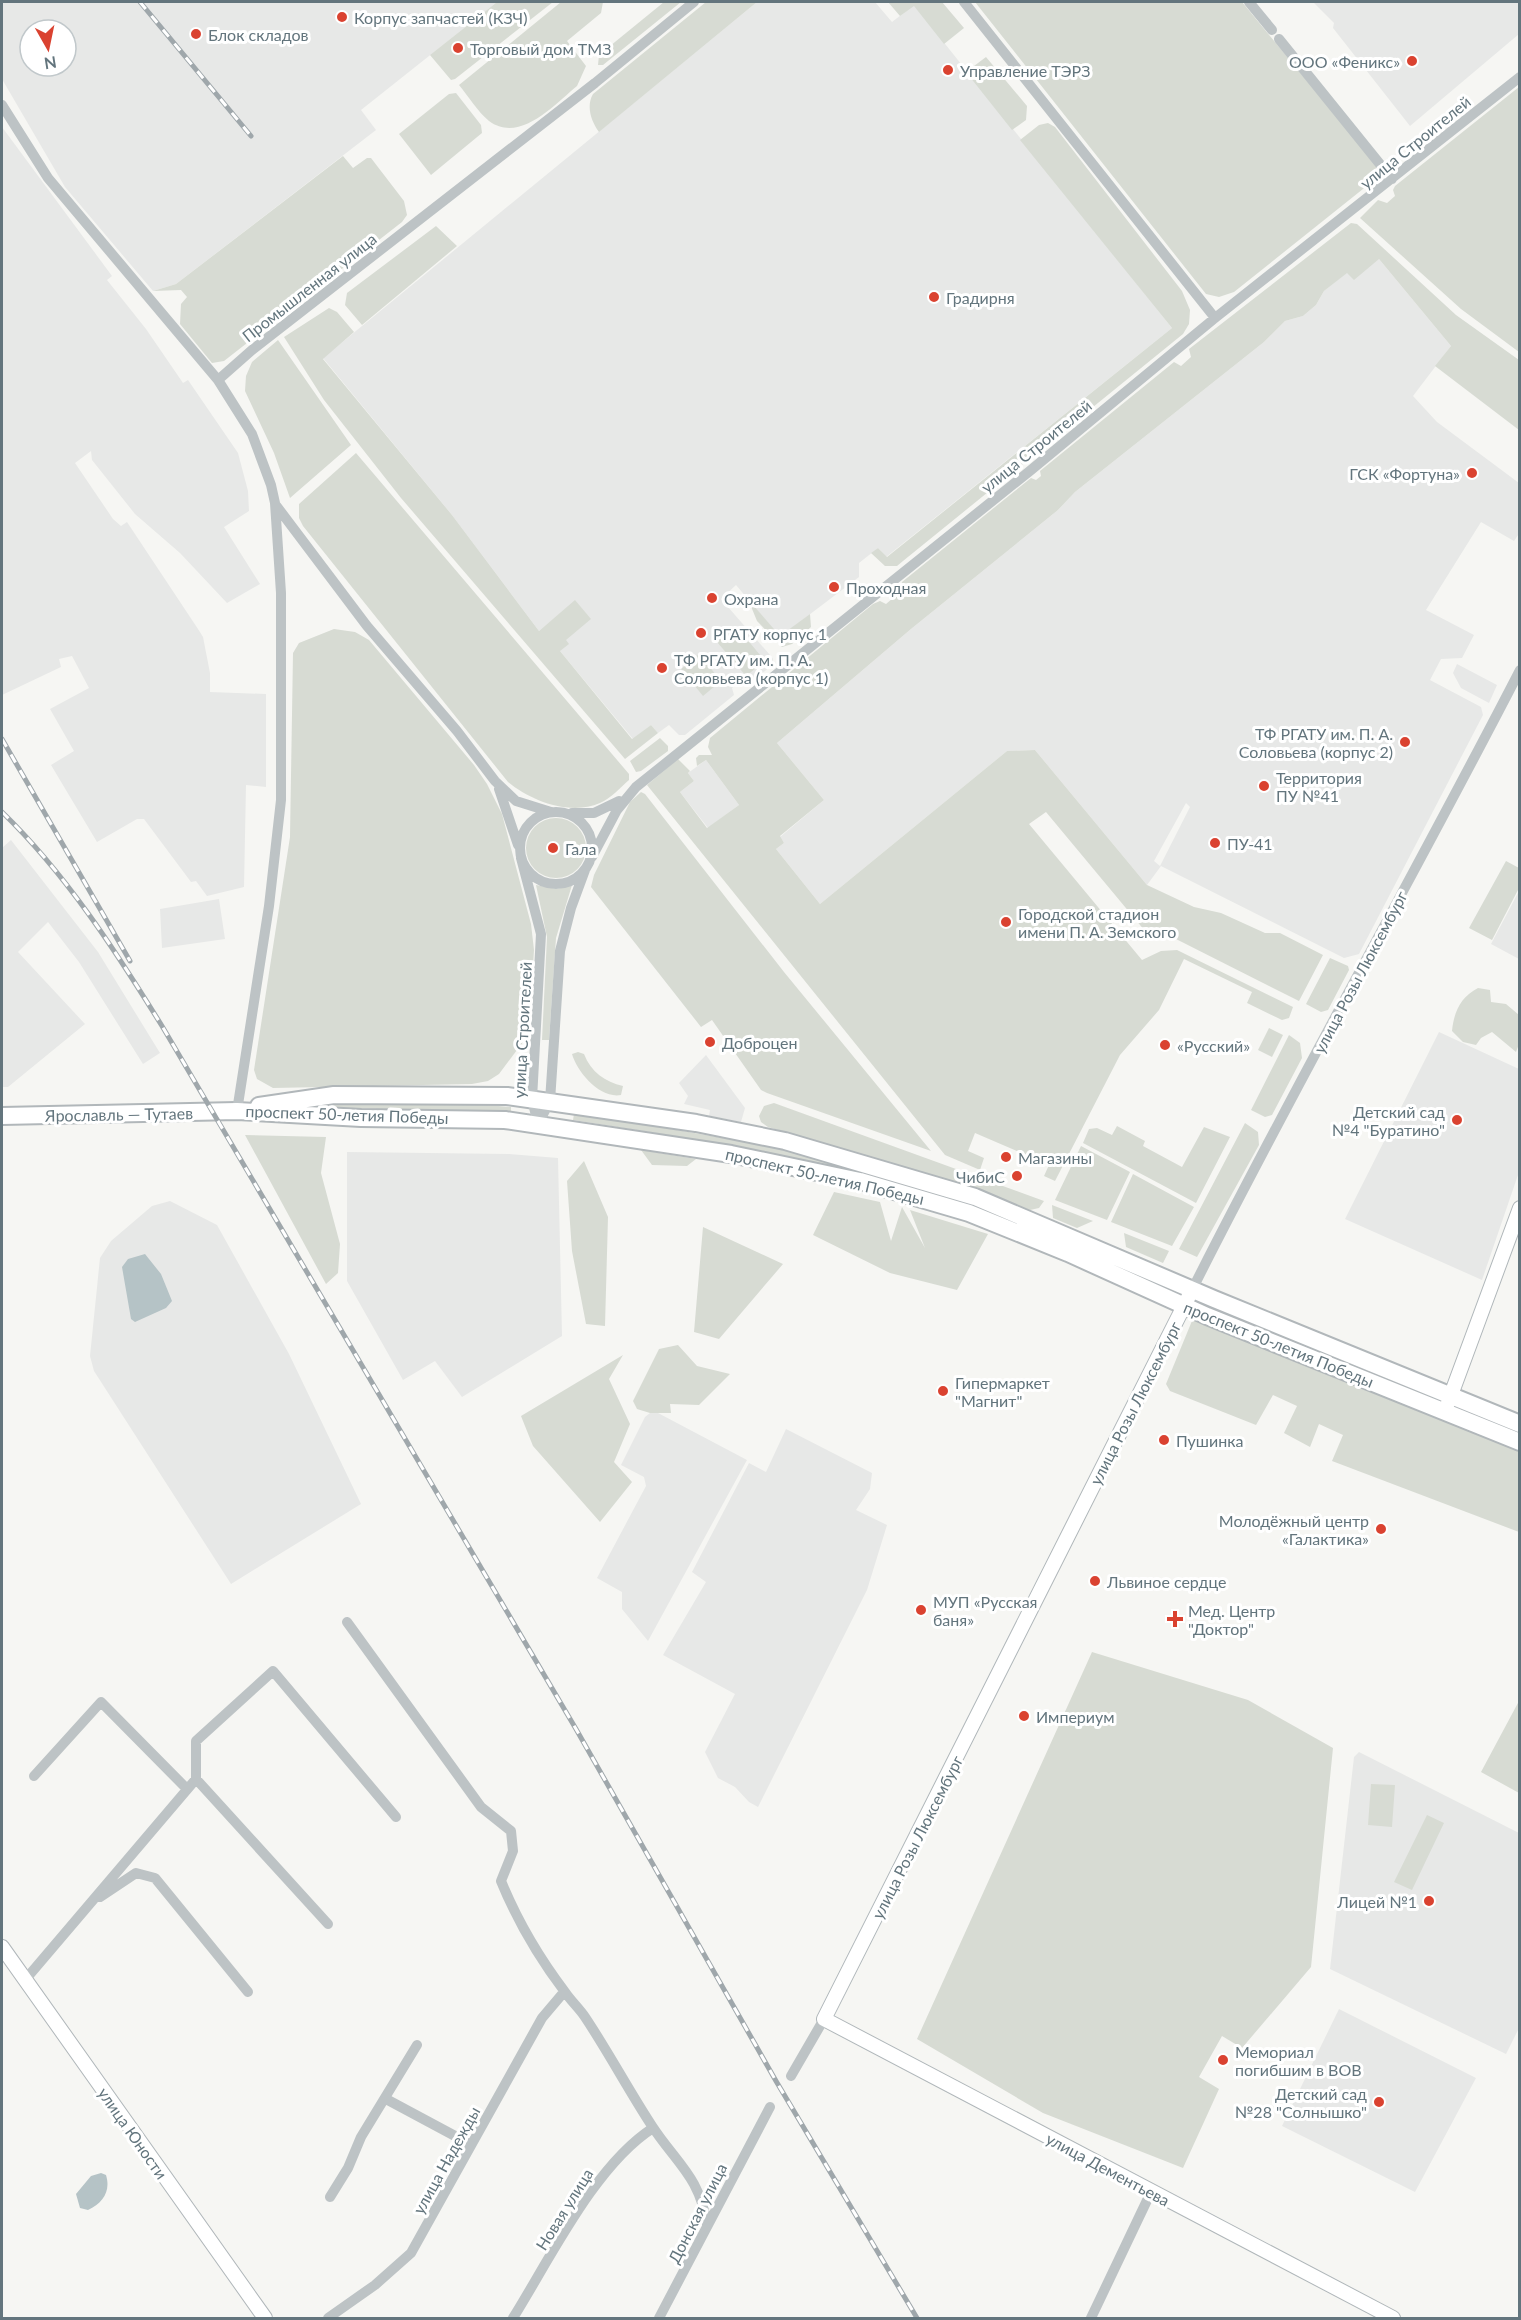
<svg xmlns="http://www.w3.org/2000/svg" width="1521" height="2320" font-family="Lato,sans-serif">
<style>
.built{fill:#e7e8e7;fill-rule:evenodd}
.green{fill:#d7dbd3}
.water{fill:#b5c3c6}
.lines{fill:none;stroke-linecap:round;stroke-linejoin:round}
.secondary-casing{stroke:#b0b7ba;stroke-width:16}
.primary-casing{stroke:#b1b7ba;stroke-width:20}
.street{stroke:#bdc3c5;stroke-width:10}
.secondary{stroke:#fff;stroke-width:14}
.primary{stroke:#fff;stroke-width:16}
.rail-casing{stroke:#9fa7ab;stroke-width:5}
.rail{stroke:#fff;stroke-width:3;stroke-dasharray:9;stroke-linecap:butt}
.poi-dot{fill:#da4230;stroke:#fff;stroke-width:2}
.labels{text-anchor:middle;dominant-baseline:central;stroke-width:6;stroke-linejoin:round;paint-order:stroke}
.poi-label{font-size:16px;fill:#63757d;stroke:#fff;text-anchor:start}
.street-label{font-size:16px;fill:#63757d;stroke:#fff}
</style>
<rect width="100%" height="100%" fill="#f6f6f3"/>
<!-- built -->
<path class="built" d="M2 2H497L361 110 376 130 176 284 153 291 65 187 2 79ZM30 30H66V66H30Z
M757 2H875L892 22 914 5 1172 328 886 557 878 548 859 563V577L780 637 736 585 721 599 770 655 773 659 770 667 751 682 745 678 732 688 734 695 685 735H679L669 725 658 733 651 725 633 739 560 651 575 601 539 631 452 515 323 358Z
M1313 2H1519V34L1410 126 1333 28 1334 23Z
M2 127 112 276 107 280 146 329 183 383 188 380 238 453 248 491 249 511 224 527 260 584 227 603 180 553 135 514 92 460 91 451 75 463 113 519 121 526 127 522 198 629 203 637 210 673V692L266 694V787L246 785 244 887 207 896 196 881 191 882 144 819H137L97 842 51 765 74 751 50 709 89 688 72 656 59 659 61 667 2 695Z
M1379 259 1451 346 1413 396 1437 422 1519 483 1520 532 1514 541 1481 522 1426 610 1474 635 1462 658 1441 659 1430 680 1481 707 1483 715 1359 954 1344 958 1161 866 1147 885 1035 750 1007 751 820 904 776 849 784 843 780 837 824 800 777 743 911 629 1058 510 1075 492 1264 342 1285 321 1303 316 1316 305 1324 291 1347 272ZM1186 803 1190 807 1160 866 1154 861Z
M1457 664 1497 685 1489 703 1461 688 1453 673Z
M706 760 739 805 708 828 680 792 694 781 688 773Z
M11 840 98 952 160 1053 143 1064 79 962 48 922 18 952 85 1024 8 1087H2V848Z
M1519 891V959L1491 944Z
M219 899 225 939 162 948 160 909Z
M1439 1032 1519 1069V1172L1482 1280 1345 1219Z
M706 1055 745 1108 741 1122 709 1116 710 1110 684 1104 688 1096 679 1083Z
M347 1152 509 1154 558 1158 562 1336 462 1397 435 1361 403 1380 347 1281Z
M170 1201 217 1225 289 1354 361 1504 231 1584 94 1371 90 1356 100 1258 111 1241 152 1206Z
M650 1413H658L747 1460 648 1641 622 1609V1592L597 1578 646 1486 644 1477 621 1465 645 1417Z
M786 1429 872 1473 870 1489 856 1510 887 1525 867 1590 758 1807 749 1802 735 1787 718 1778 705 1752 735 1694 663 1655 706 1582 692 1572 749 1463 766 1472Z
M1359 1752 1519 1833V2028L1506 2054 1330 1969 1354 1757Z
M1339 2009 1476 2078 1415 2192 1282 2126Z"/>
<!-- green -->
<path class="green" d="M497 2H553L455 79 451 80 430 55Z
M561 2H603L601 13 567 41 586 66 577 86C555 104 520 144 489 121 478 112 468 96 459 85Z
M664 2H681L603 65H598L599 55Z
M706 2H757L599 132C591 121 586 106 593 94Z
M888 2H942L964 28 944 44 914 6 900 16Z
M975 2H1242L1383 173 1234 292 1219 297 1206 294Z
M986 57 1027 106 1026 120 1012 130 966 72Z
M1519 87V352L1461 309 1360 218 1378 200 1387 203 1395 196 1393 190 1395 186Z
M456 93 481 125 482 133 431 175 399 134 449 94Z
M1048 123 1055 127 1182 291 1190 310 1189 324 1183 334 903 561 897 566H885L871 553 878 548 887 557 1172 328 1020 140 1039 125Z
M343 156 353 168 367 158H371L404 201 407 215 402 222 224 361 212 363 180 324 181 304 187 297 181 290 153 291 176 284Z
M1351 223 1357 224 1456 315 1519 360V430L1435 366 1451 346 1379 259 1354 280 1347 273 1324 291 1316 305 1303 316 1285 321 1264 342 1075 492 1058 510 911 629 777 743 824 800 780 836 784 843 776 849 820 904 1007 751 1035 750 1147 885 1194 907 1221 913 1265 933H1280L1323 955 1299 1001 1172 937H1150L1046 812 1029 824 1142 960 1161 951 1177 950 1293 1007 1289 1018 1282 1020 1247 1003 1252 992 1184 959 1159 1010 1120 1055 1055 1181 1044 1176 1049 1165 975 1133 968 1151 984 1158 980 1170 945 1155 647 785 678 759 690 771 688 773 694 781 680 792 707 828 739 805 706 760 697 766 696 758 699 755H712L708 747 710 738 873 604 880 601 886 604 899 593 902 582 1031 478 1036 480 1041 476 1040 471 1174 362 1181 366 1191 357 1189 349Z
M436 226 457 246 362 325 345 305 347 293Z
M329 308 337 312 354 332 323 359 452 515 539 631 575 600 591 619 566 640 569 644 560 651 632 739 651 725 658 733 625 759 401 498 324 400 284 337Z
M278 340 351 445 290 498 274 453 245 391 246 376 252 362Z
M356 453 629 774V780C620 788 611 798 600 803 570 816 531 801 508 782L303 526 299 518V504Z
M748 599 780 636 810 614 811 627 792 644 782 647 757 621Z
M736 626 765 661 746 676 717 642Z
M334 629 355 632 369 640 474 765 487 784 502 814 531 924 534 950 530 1012 523 1042 499 1074 488 1081 472 1084 273 1088 257 1079 254 1070 290 837 293 653 299 643Z
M699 654 721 681 703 696 681 669Z
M660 738 668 746V751L641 771 636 772 630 761Z
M641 792 645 794 784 972 931 1151 767 1093 761 1090 712 1020 701 1027 591 887 594 875 630 802Z
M526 848a30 30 0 1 1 60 0a30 30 0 1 1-60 0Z
M1506 861 1519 868V888L1492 940 1469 928Z
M536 885 557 889 572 885 556 938 549 1040H542L547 937Z
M1330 958 1348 966 1349 970 1328 1010 1321 1012 1306 1004Z
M1478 988 1490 990 1491 1002 1506 1004 1519 1015V1044L1516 1052 1492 1032 1481 1038 1476 1045 1463 1042 1452 1031C1454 1011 1461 997 1478 988Z
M1269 1028 1283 1035 1272 1057 1258 1050Z
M1289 1035 1300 1043 1302 1058 1272 1115 1265 1117 1251 1110Z
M578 1052 584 1054C591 1072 605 1082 623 1086L621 1095C600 1099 577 1072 572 1054Z
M313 1102 476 1104 511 1107V1111H505L314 1108Z
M774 1103 1044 1201 1039 1208 1030 1210 934 1177 768 1127 761 1122 759 1116 764 1106Z
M574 1114C709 1134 844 1156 972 1203 1035 1226 1096 1255 1157 1280L1155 1286 861 1175 732 1145 573 1120Z
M1245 1123 1258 1132 1259 1145 1197 1257 1179 1249Z
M1117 1126 1145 1141 1143 1146 1182 1167 1204 1127 1230 1137 1196 1203 1083 1143 1089 1129 1097 1128 1112 1135Z
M245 1135 326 1137 321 1173 340 1244 338 1273 326 1284Z
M1081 1146 1130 1172 1107 1220 1055 1200Z
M641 1150 696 1159 687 1166 652 1165Z
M584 1161 608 1217 605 1326 586 1324 572 1251 567 1181Z
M1133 1174 1194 1207 1172 1246 1111 1222Z
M834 1192 880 1202 891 1241 902 1207 925 1248 910 1210 988 1234 957 1290 890 1273 813 1235Z
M1052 1205 1093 1221 1077 1228 1053 1218Z
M703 1227 783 1264 719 1339 694 1332Z
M1124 1233 1169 1251 1163 1263 1126 1247Z
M1194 1316 1519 1447V1532L1332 1461 1343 1435 1319 1424 1310 1447 1284 1433 1297 1406 1273 1395 1256 1425 1170 1391 1166 1384Z
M678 1345 697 1366 730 1374 699 1405 670 1404 671 1413H650L637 1409 633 1401 659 1349Z
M623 1355 609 1379 630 1424 614 1462 632 1482 600 1522 533 1446 521 1416Z
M1092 1652 1248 1700 1333 1748 1311 1967 1242 2048 1222 2036 1199 2077 1219 2089 1183 2168 1043 2113 917 2039Z
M1519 1701V1793L1481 1772Z
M1371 1784 1395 1785 1392 1827 1368 1825Z
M1427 1815 1444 1823 1412 1890 1394 1882Z"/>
<!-- water -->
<path class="water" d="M145 1254 161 1274 172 1301 166 1308 135 1322 131 1319 122 1267 128 1259Z
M101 2173 106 2175C111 2191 103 2203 88 2210L80 2208 76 2194 91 2176Z"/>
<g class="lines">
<!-- secondary casing -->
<g class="secondary-casing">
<path id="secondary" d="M1192 1290 824 2019 1393 2318
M1448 1403 1520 1208
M2 1947 265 2318"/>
</g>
<!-- primary casing -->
<g class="primary-casing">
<path id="primary" d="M259 1106 334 1095 507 1096 696 1123 785 1141 975 1197 1214 1299 1520 1424
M2 1116 237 1111 361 1118 505 1120 731 1154 860 1181 969 1213 1068 1253 1207 1316 1520 1442"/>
</g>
<!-- street -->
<path class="street" d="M964 2 1215 318
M1249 2 1272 30
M1279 39 1392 179
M2 105 48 178 218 380 252 434 271 485 275 503 281 593V800L269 906 237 1111
M218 380 252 350 595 83 694 2
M275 504 367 626 457 731 495 781 516 801 551 812
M499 789 518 845
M520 848a36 36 0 1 1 72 0a36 36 0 1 1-72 0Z
M572 813H594L619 801
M592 857 617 810 636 787 1031 470 1215 318 1520 77
M521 858 541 934 532 1099 538 1124
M538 1124 550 1101 560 951 571 908 585 870
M1192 1290C1297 1081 1413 878 1520 670
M347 1622 481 1807 511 1831 513 1851 501 1881C517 1920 540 1959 565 1992 571 2001 579 2008 585 2017 609 2053 629 2091 652 2126 677 2164 700 2177 707 2225
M34 1776 101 1702 187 1789
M196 1779 328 1924
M100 1897 136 1873 155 1878 248 1992
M25 1980 196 1779V1741L273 1671 396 1817
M791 2076 824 2019
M386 2099 470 2144
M330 2197 348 2168 361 2137 417 2045
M328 2318 375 2285 411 2253 542 2018 564 1992
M513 2318C550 2259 595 2165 653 2128
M659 2318 770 2107
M1091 2318 1151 2192"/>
<!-- secondary -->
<use href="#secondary" class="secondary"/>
<!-- primary -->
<use href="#primary" class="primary"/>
<!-- rail casing -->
<g class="rail-casing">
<path id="rail" d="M140 2 251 136
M2 739 130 961
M2 812C66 874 115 950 162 1026L576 1729 776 2081 917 2318"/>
</g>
<!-- rail -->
<use href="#rail" class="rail"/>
</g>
<!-- markers -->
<g class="poi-dot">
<circle cx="342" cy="17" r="6"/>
<circle cx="196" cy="34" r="6"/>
<circle cx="458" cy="48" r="6"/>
<circle cx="1412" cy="61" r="6"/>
<circle cx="948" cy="70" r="6"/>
<circle cx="934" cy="297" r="6"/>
<circle cx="1472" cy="473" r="6"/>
<circle cx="834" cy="587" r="6"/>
<circle cx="712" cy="598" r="6"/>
<circle cx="701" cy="633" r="6"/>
<circle cx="662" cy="668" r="6"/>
<circle cx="1405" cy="742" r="6"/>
<circle cx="1264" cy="786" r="6"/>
<circle cx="1215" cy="843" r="6"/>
<circle cx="553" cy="848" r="6"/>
<circle cx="1006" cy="922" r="6"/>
<circle cx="710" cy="1042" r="6"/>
<circle cx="1165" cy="1045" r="6"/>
<circle cx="1457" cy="1120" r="6"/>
<circle cx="1006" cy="1157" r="6"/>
<circle cx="1017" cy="1176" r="6"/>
<circle cx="943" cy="1391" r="6"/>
<circle cx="1164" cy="1440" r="6"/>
<circle cx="1381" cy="1529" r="6"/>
<circle cx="1095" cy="1581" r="6"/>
<circle cx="921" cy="1610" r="6"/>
<path d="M1172 1610h6v6h6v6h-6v6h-6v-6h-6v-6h6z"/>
<circle cx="1024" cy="1716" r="6"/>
<circle cx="1429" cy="1901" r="6"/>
<circle cx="1223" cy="2060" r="6"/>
<circle cx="1379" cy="2102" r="6"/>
</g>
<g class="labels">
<!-- poi labels -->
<g class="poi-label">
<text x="354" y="17">Корпус запчастей (КЗЧ)</text>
<text x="208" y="34">Блок складов</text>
<text x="470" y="48">Торговый дом ТМЗ</text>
<text x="1400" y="61" text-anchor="end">ООО «Феникс»</text>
<text x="960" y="70">Управление ТЭРЗ</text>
<text x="946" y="297">Градирня</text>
<text x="1460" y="473" text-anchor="end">ГСК «Фортуна»</text>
<text x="846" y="587">Проходная</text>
<text x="724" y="598">Охрана</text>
<text x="713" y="633">РГАТУ корпус 1</text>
<text x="674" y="659">ТФ РГАТУ им. П. А.<tspan x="674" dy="18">Соловьева (корпус 1)</tspan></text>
<text x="1393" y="733" text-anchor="end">ТФ РГАТУ им. П. А.<tspan x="1393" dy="18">Соловьева (корпус 2)</tspan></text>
<text x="1276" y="777">Территория<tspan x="1276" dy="18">ПУ №41</tspan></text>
<text x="1227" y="843">ПУ-41</text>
<text x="565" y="848">Гала</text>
<text x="1018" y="913">Городской стадион<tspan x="1018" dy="18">имени П. А. Земского</tspan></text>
<text x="722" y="1042">Доброцен</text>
<text x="1177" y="1045">«Русский»</text>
<text x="1445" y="1111" text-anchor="end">Детский сад<tspan x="1445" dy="18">№4 "Буратино"</tspan></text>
<text x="1018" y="1157">Магазины</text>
<text x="1005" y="1176" text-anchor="end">ЧибиС</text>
<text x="955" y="1382">Гипермаркет<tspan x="955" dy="18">"Магнит"</tspan></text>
<text x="1176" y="1440">Пушинка</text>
<text x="1369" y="1520" text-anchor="end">Молодёжный центр<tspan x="1369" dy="18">«Галактика»</tspan></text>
<text x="1107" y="1581">Львиное сердце</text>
<text x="933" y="1601">МУП «Русская<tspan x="933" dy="18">баня»</tspan></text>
<text x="1188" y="1610">Мед. Центр<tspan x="1188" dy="18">"Доктор"</tspan></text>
<text x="1036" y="1716">Империум</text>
<text x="1417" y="1901" text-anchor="end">Лицей №1</text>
<text x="1235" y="2051">Мемориал<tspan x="1235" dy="18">погибшим в ВОВ</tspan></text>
<text x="1367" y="2093" text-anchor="end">Детский сад<tspan x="1367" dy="18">№28 "Солнышко"</tspan></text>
</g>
<!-- street labels -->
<g class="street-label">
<text transform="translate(1415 142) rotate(-39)">улица Строителей</text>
<text transform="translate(309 287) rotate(-38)">Промышленная улица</text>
<text transform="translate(1036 446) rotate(-39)">улица Строителей</text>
<text transform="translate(1360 972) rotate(-62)">улица Розы Люксембург</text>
<text transform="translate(522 1030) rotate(-87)">улица Строителей</text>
<text transform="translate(119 1114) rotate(-1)">Ярославль — Тутаев</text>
<text transform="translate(347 1114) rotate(2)">проспект 50-летия Победы</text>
<text transform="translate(825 1176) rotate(13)">проспект 50-летия Победы</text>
<text transform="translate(1279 1344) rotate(22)">проспект 50-летия Победы</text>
<text transform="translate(1135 1403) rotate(-63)">улица Розы Люксембург</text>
<text transform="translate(917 1837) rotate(-63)">улица Розы Люксембург</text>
<text transform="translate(133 2133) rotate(55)">улица Юности</text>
<text transform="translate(446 2160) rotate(-61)">улица Надежды</text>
<text transform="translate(1108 2169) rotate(28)">улица Дементьева</text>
<text transform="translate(564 2209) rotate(-58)">Новая улица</text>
<text transform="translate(697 2213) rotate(-63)">Донская улица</text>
</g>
</g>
<!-- border -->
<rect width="1521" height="2320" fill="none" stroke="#63757d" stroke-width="6"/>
<!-- north arrow -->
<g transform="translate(48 48) rotate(171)"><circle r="28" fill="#ffffff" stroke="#c1c8cb" stroke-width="1.5"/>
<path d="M0-4.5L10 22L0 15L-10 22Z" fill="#da4230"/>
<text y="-9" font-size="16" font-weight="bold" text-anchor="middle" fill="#63757d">N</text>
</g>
</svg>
